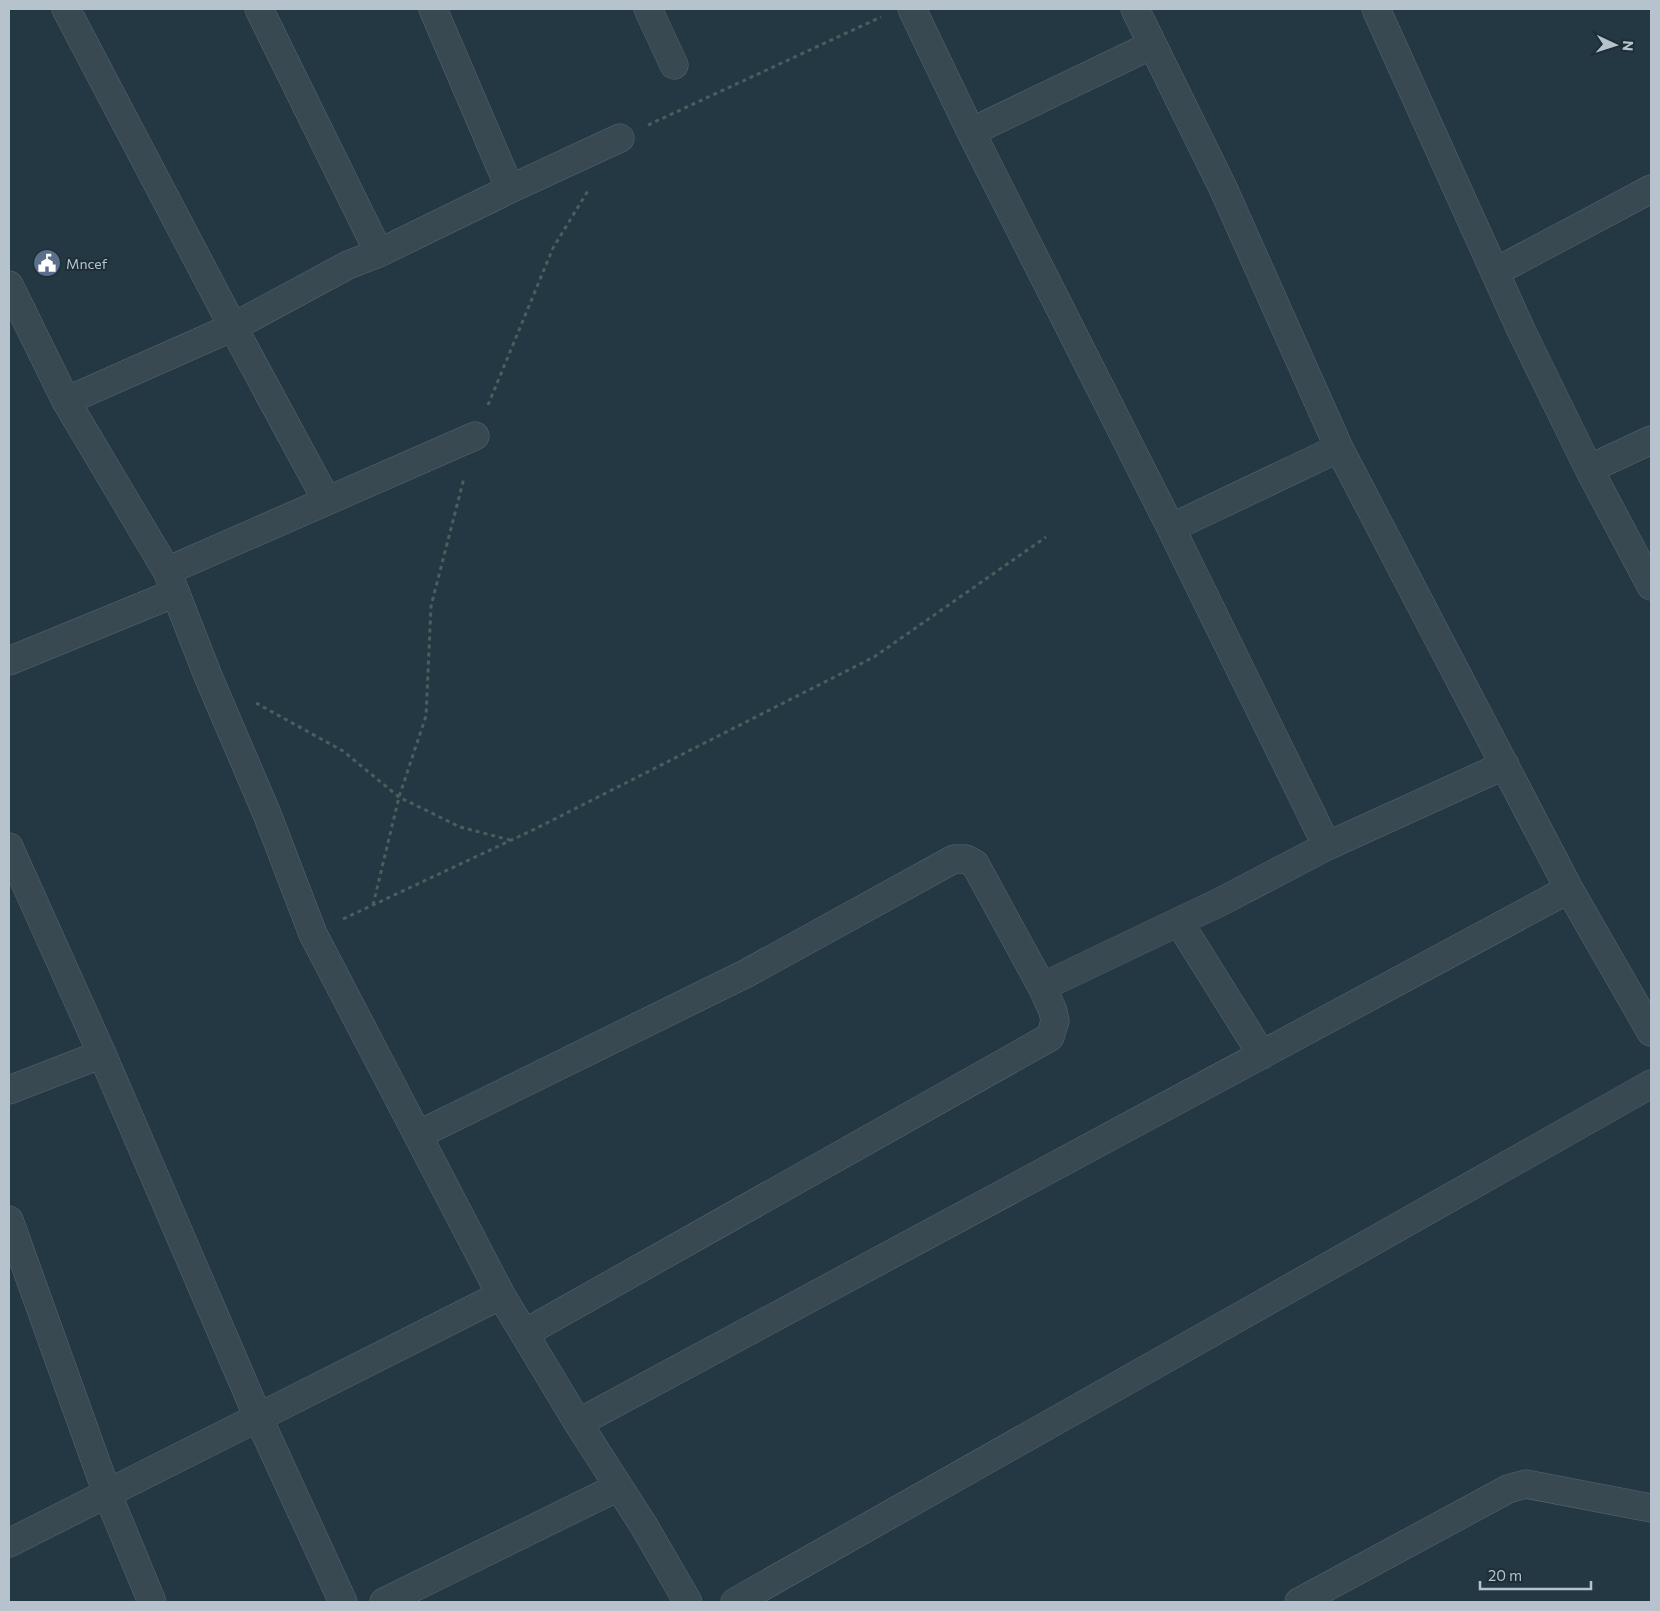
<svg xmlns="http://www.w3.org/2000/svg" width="1660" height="1611" font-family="Commissioner,sans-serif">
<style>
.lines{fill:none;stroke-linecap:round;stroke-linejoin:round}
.minor-casing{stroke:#576670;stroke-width:29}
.path{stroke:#45605d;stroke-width:3;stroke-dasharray:4 4;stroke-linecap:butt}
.minor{stroke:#394952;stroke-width:28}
.labels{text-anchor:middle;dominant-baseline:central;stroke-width:4;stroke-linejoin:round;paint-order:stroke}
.poi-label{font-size:14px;fill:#b6c3cc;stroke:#1d2e38;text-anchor:start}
</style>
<rect width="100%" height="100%" fill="#243843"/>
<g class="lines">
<!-- minor casing -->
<g class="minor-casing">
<path id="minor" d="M66 9 233 327 327 501
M433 9 510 189
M648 9 674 65
M912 9 971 132 1171 528 1327 846
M1135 9 1223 188 1339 448 1569 889 1651 1032
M1376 9 1521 330 1589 469 1651 586
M971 132 1152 45
M379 253 510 189 620 138
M1495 272 1651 189
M9 285 66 401 167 571 208 676 267 814 313 934 501 1295 578 1423 644 1526 688 1602
M66 401 233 327 348 265 379 253 259 9
M1589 469 1651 440
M1171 528 1339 448
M167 571 475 436
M9 661 175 593
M9 847 102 1054 258 1417 343 1602
M1179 922 1262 1055
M1042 987 1220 902 1327 846 1505 765
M9 1090 102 1054
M418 1135 747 973 954 859H966L975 864 1042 987 1053 1011 1055 1021 1050 1037 525 1333
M9 1220 107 1493 152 1602
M578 1423 1569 889
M9 1543 501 1295
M384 1602 618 1487
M735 1602 1651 1084
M1299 1602 1508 1489 1526 1484 1651 1508"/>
</g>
<!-- path -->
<path class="path" d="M648 125 881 17
M488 405 553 248 589 189
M256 703 343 751 399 797 460 827 510 840
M373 905 399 797 426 716 431 606 464 478
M343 919 535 829 874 657 1046 537"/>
<!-- minor -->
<use href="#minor" class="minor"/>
</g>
<!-- icons -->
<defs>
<g id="civic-disc" transform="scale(1.4375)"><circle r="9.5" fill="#5c6f8a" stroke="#1d2e38"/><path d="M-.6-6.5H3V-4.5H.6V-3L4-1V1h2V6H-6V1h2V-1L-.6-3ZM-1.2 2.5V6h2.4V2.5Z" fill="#fff"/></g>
</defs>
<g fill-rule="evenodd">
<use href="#civic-disc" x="47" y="263"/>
</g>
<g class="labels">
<!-- poi labels -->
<g class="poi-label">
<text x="66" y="263">Mncef</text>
</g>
</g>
<!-- border -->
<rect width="1660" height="1611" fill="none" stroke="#b6c3cc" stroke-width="20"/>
<!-- north arrow -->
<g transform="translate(1615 45) rotate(94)" stroke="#1d2e38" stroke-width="4" paint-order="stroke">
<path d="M0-4L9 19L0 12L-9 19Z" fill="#b6c3cc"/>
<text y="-8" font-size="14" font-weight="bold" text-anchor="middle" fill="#b6c3cc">N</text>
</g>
<!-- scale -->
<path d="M1480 1581v8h111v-8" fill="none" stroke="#b6c3cc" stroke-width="2.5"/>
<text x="1488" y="1581" font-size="15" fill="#b6c3cc" stroke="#1d2e38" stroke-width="4" paint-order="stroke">20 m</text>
</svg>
